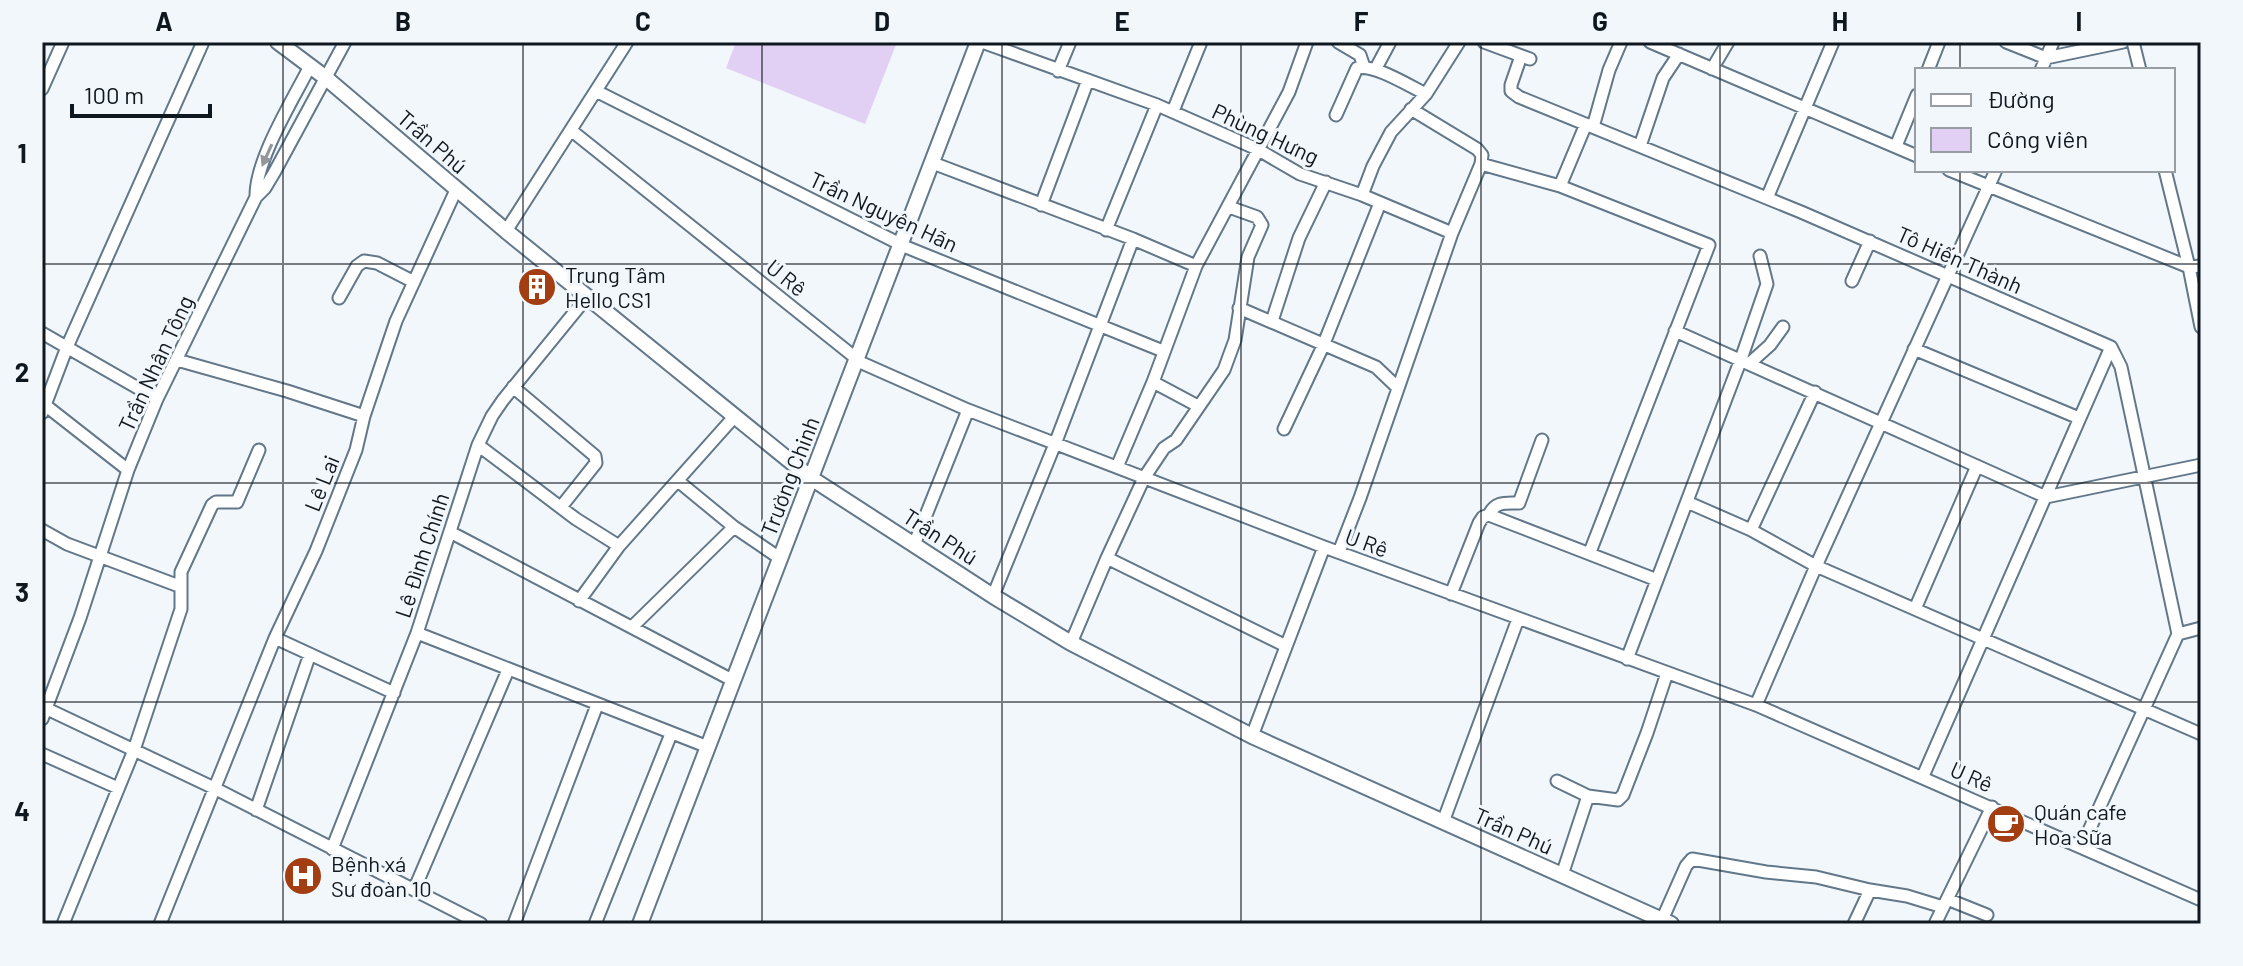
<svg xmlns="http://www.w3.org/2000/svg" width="2243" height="966" font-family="Barlow,sans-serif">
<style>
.green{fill:#e1d0f3}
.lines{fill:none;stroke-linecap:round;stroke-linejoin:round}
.minor-casing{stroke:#627789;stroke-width:15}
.tertiary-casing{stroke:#627789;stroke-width:18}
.minor{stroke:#fff;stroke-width:11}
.tertiary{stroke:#fff;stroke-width:14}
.oneway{fill:#93979a}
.grid{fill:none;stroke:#10181f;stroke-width:2;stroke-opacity:0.55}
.labels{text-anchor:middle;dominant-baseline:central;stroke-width:6;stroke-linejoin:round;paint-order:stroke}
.street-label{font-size:22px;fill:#10181f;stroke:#f2f7fb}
.poi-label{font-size:22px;fill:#10181f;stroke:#f2f7fb;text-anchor:start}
.neatline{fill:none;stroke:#10181f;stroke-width:3}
.grid-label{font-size:26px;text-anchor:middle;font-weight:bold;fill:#10181f}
</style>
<rect width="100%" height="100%" fill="#f2f7fb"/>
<!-- green -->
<path class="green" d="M736 42H897L865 124 726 68Z"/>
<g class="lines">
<!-- minor casing -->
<g class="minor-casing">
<path id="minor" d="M982 42 1157 105 1257 149 1300 174 1362 195 1373 166 1391 132 1426 94 1459 42
M1338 42 1360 55 1364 67
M1484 42 1530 59
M1650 42 1917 156
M2006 42 2046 58 2123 42
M2133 42 2140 70
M1521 56 1511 85V91L1519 97 1801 212 2111 347 2121 367 2178 634
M1712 69 1728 42
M1375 70 1390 42
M1928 70 1939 42
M2041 70 2053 42
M1058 71 1070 42
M42 89 63 42
M596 91 906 247 1163 351
M1411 109 1477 149 1482 155 1481 164 1452 233
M1173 111 1201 42
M1336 115 1357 68C1375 64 1409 86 1426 94
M1593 127 1609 70 1621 42
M572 131 862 363 968 410 1324 547 1756 705 2201 900
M1640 146 1663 78 1679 54
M1896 146 1917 95
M1481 164 1560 186 1586 124
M938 165 1133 239 1196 266
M1949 170 2189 267 2201 266
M2165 170 2189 267 2201 327
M1560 186 1709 245 1590 552
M256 197C255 160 293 100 310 66
M1767 198 1833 42
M1041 205 1088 80
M1106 230 1157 105
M506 231 627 42
M1852 281 1870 241
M339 298 357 266 364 261 377 263 414 282
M1239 308 1376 367 1398 388
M1272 321 1299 238 1326 182
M1675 331 2046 497 2201 465
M42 333 157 399
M1914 349 2079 418
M177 360 287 391 364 416
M1750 363 1770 345 1783 327
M513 387 595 456 596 463 561 507
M45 405 128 470
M1198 406 1153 382 1196 266 1289 92 1307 42
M42 413 67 347 203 42
M1284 429 1323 346 1380 203
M478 445 576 519 619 546
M1117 467 1153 382
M678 481 734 527 781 559
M1687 502 1751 530 1816 566 2201 734
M1489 515C1495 501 1506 503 1519 503L1542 440
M42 530 67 544 179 586
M1751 530 1815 392
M450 532 734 681
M914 545 968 410
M1339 552 1360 498 1452 233 1362 195
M1107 558 1286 646
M1451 594 1479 523 1483 517 1489 515 1657 580
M993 596 1055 444 1133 239
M579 601 619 546 734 417
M1915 609 1977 466
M632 627 734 527
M417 633 708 747
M2178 634 2201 628
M275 638 394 693
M1071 643 1107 558 1144 478 1164 448 1176 440 1224 370 1235 340 1248 257 1262 225 1257 217 1229 207
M1627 659 1741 359 1767 284 1760 256
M1756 705 1816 566 1996 170
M43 707 214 788 481 924
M42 719 80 618 128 470 157 399 256 197 265 188 274 173 345 42
M1252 736 1324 547
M42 754 118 788
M1923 776 2111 347
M1557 781 1588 796
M256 810 310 654
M1443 822 1518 619
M2082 846 2178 634
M332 849 417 633 478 445 492 416 503 400 587 297
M1562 875 1588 796 1618 800 1623 795 1647 733 1667 673
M414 890 508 670
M1947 899 1987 915
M1662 920 1686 866 1692 859 1766 872 1816 877 1870 890
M63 924 134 750 181 609V572L212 505 216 502H237L259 450
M160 924 275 638 316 551 356 450 364 416 396 321 456 190
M514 924 597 705
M595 924 671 734
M1854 924 1870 890 1907 896 1943 907
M1935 924 1992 807"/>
</g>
<!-- tertiary casing -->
<g class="tertiary-casing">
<path id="tertiary" d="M278 42 326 78 506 231 811 478 993 596 1071 643 1252 736 1671 924
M640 924 978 42"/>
</g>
<!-- minor -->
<use href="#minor" class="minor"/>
<!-- tertiary -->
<use href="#tertiary" class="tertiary"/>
</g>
<!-- one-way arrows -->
<defs><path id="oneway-solid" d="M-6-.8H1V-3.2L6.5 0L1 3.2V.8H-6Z" transform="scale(2)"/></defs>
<use class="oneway" href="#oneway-solid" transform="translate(267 155) rotate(114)"/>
<!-- grid -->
<path class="grid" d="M283 42V924M523 42V924M762 42V924M1002 42V924M1241 42V924M1481 42V924M1720 42V924M1960 42V70M1960 170V924M42 264H2201M42 483H2201M42 702H2201"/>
<!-- icons -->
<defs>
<g id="building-disc" transform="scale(2)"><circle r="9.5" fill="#a33e13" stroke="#f2f7fb"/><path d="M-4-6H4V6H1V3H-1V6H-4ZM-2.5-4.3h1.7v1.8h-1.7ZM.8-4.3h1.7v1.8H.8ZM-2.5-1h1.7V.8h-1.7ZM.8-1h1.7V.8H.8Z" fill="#fff"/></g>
<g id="cafe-disc" transform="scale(2)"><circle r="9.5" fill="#a33e13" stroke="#f2f7fb"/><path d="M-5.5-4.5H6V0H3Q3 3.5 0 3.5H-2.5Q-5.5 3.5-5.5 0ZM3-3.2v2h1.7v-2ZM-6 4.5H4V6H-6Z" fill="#fff"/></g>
<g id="hospital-disc" transform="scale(2)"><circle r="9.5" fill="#a33e13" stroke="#f2f7fb"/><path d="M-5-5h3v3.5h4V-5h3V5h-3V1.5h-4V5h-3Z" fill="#fff"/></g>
</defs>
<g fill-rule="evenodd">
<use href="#building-disc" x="537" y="287"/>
<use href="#cafe-disc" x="2006" y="824"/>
<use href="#hospital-disc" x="303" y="876"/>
</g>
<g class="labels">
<!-- street labels -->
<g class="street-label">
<text transform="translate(1266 133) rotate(25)">Phùng Hưng</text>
<text transform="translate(433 141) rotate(41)">Trần Phú</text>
<text transform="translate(884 211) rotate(25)">Trần Nguyên Hãn</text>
<text transform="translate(1960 259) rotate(24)">Tô Hiến Thành</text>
<text transform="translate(787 277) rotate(39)">U Rê</text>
<text transform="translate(155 363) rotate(-65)">Trần Nhân Tông</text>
<text transform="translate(789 476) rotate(-69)">Trường Chinh</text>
<text transform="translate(321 483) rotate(-68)">Lê Lai</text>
<text transform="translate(941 536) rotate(33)">Trần Phú</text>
<text transform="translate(1367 542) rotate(20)">U Rê</text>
<text transform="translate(421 555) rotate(-72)">Lê Đình Chính</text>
<text transform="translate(1972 776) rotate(24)">U Rê</text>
<text transform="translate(1514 830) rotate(24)">Trần Phú</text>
</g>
<!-- poi labels -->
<g class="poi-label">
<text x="565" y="274">Trung Tâm<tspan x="565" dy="25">Hello CS1</tspan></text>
<text x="2034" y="811">Quán cafe<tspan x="2034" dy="25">Hoa Sữa</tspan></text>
<text x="331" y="863">Bệnh xá<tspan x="331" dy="25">Sư đoàn 10</tspan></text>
</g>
</g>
<!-- border -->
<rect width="2243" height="966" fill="none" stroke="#f2f7fb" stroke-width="88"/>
<!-- legend -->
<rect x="1915" y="68" width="260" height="104" fill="#f2f7fb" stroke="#989ea3" stroke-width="2"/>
<rect x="1931" y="94" width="40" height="12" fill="#ffffff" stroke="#989ea3" stroke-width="2"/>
<text x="1987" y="108" font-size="24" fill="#10181f">Đường</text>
<rect x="1931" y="128" width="40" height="24" fill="#e1d0f3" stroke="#989ea3" stroke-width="2"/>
<text x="1987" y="148" font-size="24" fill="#10181f">Công viên</text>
<!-- scale -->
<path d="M72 104v12h138v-12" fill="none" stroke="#10181f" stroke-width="4"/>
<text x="84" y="104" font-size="24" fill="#10181f" stroke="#f2f7fb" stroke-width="6" paint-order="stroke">100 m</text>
<rect x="44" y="44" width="2155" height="878" class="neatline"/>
<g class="grid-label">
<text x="164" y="31">A</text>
<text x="403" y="31">B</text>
<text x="643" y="31">C</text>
<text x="882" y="31">D</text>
<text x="1122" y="31">E</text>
<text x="1361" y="31">F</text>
<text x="1600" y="31">G</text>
<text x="1840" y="31">H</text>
<text x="2079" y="31">I</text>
<text x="22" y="163">1</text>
<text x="22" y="382">2</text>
<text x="22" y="602">3</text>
<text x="22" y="821">4</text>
</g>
</svg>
